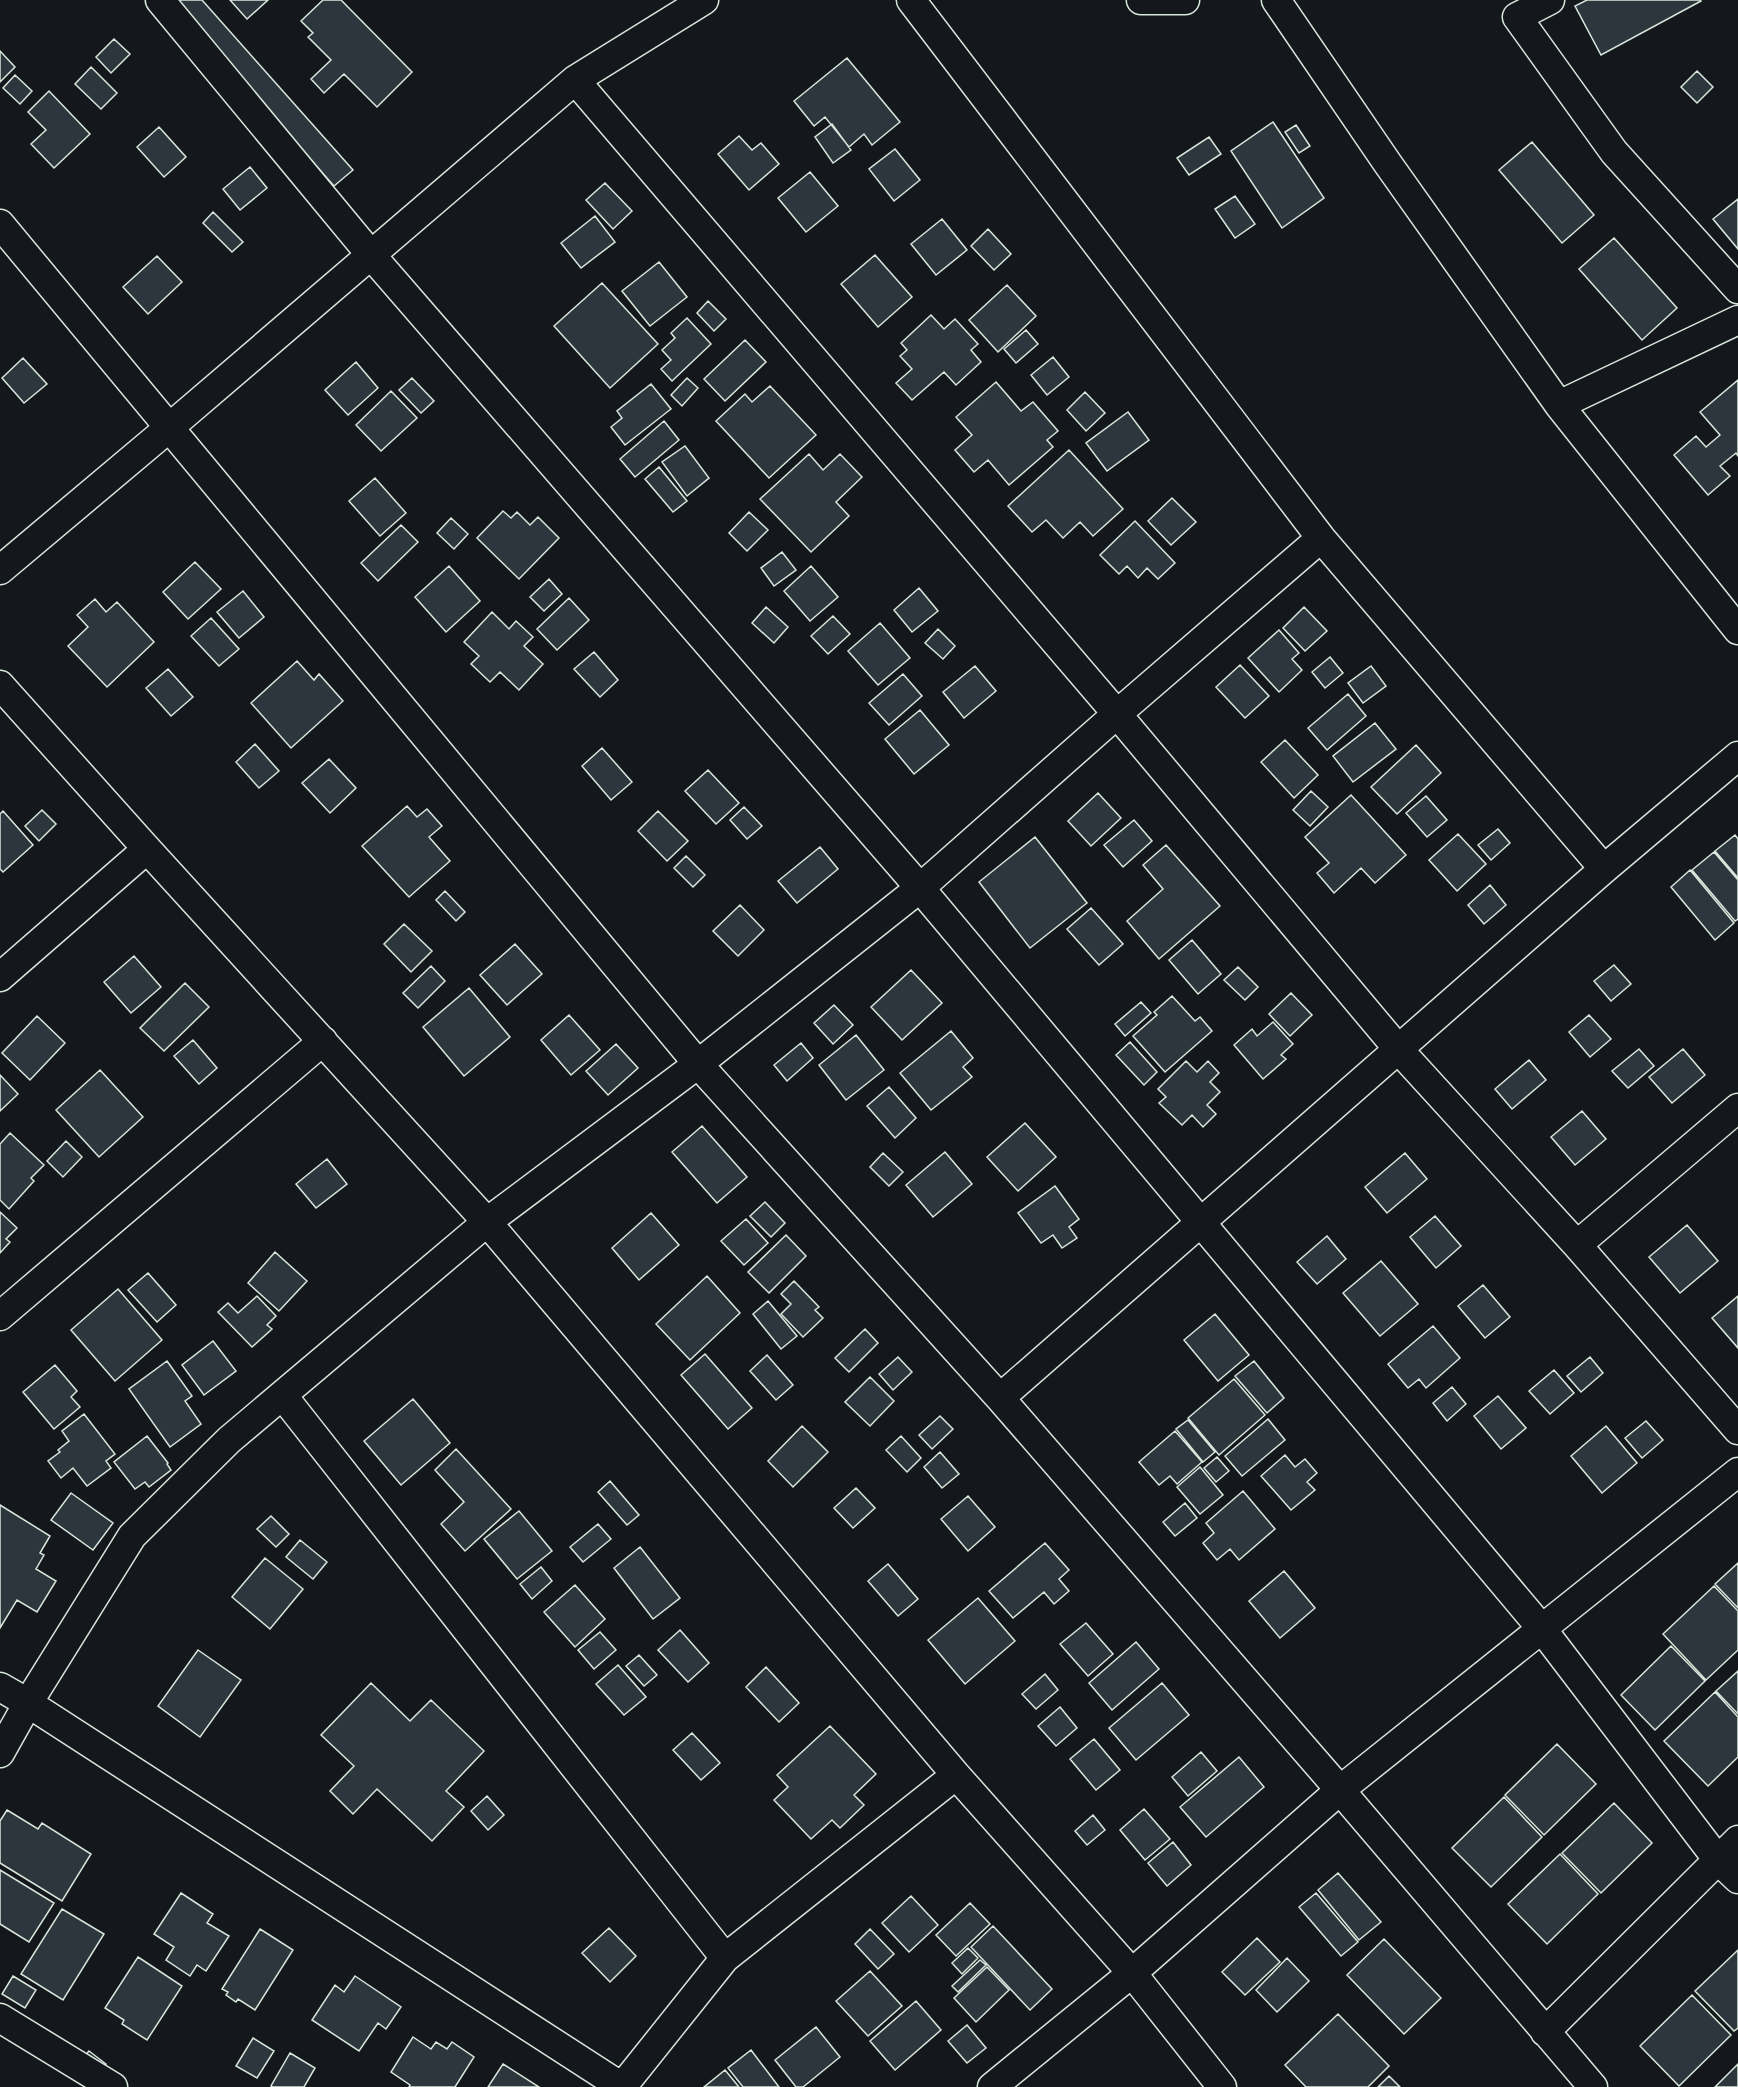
<svg xmlns="http://www.w3.org/2000/svg" width="1738" height="2087" font-family="Overpass,sans-serif">
<style>
.building{fill:#2c363c;stroke:#d8e6dc;stroke-width:1.5}
.lines{fill:none;stroke-linecap:round;stroke-linejoin:round}
.street-casing{stroke:#d8e6dc;stroke-width:31}
.street{stroke:#14181c;stroke-width:28}
</style>
<rect width="100%" height="100%" fill="#14181c"/>
<!-- building -->
<path class="building" d="M170 0H202L353 170 334 186Z
M230 0H268L247 19Z
M323 0H341L412 72 377 107 344 74 324 93 311 79 331 60 308 37 313 33 301 21Z
M1587 0H1700L1701 1 1601 55 1575 6Z
M114 39 130 54 111 73 96 57Z
M0 51 15 67 0 82Z
M847 58 900 122 872 145 864 134 849 147 825 117 814 126 794 101Z
M91 67 117 93 101 109 75 84Z
M1697 71 1713 87 1697 103 1681 87Z
M15 75 32 91 20 104 3 88Z
M49 91 90 134 54 168 31 144 46 130 28 112Z
M1273 122 1324 198 1282 228 1231 151Z
M832 124 851 150 833 163 815 137Z
M1296 125 1310 146 1299 153 1285 132Z
M159 127 186 157 164 177 137 147Z
M739 136 752 150 761 143 779 164 749 190 718 154Z
M1209 137 1221 154 1189 175 1177 158Z
M1532 142 1594 215 1562 243 1499 170Z
M895 149 920 180 894 201 869 169Z
M250 167 267 188 240 210 223 189Z
M810 172 838 206 806 232 778 198Z
M605 183 632 211 613 229 586 200Z
M1235 196 1255 224 1235 238 1215 209Z
M1738 199V249L1713 219Z
M213 212 243 242 232 252 203 223Z
M595 216 615 242 581 268 561 243Z
M942 219 967 250 936 275 911 244Z
M988 229 1011 254 994 270 971 246Z
M1614 238 1677 308 1642 340 1579 269Z
M875 255 912 297 878 327 841 284Z
M157 256 182 282 148 314 123 287Z
M659 262 687 297 650 326 622 291Z
M602 283 658 344 610 388 554 326Z
M1007 285 1036 316 998 352 969 320Z
M708 301 726 319 714 331 697 313Z
M931 315 944 329 955 319 978 344 971 350 981 362 956 385 944 372 912 400 896 383 912 369 900 356 907 350 901 343Z
M687 318 711 344 672 381 661 369 671 360 662 350 675 338 671 333Z
M1026 330 1038 344 1016 363 1004 349Z
M745 340 766 362 725 401 704 379Z
M1053 357 1069 377 1047 395 1031 375Z
M23 358 47 384 24 403 2 378Z
M356 362 378 388 348 415 325 390Z
M412 378 434 401 421 413 399 390Z
M687 378 698 388 682 406 671 395Z
M1738 380V456L1736 453 1720 466 1730 476 1708 495 1674 455 1696 436 1706 447 1720 435 1700 412Z
M996 382 1021 411 1033 402 1058 431 1047 440 1053 447 1009 485 988 460 974 472 955 450 972 435 956 417Z
M651 384 671 409 625 445 611 427 622 418 617 411Z
M770 386 816 435 769 478 716 421 745 394 752 402Z
M391 391 417 418 381 451 356 425Z
M1085 392 1105 413 1086 431 1067 410Z
M1128 412 1149 440 1107 471 1086 443Z
M664 421 679 440 635 477 620 459Z
M685 446 709 478 687 496 662 462Z
M1069 450 1123 509 1093 536 1080 522 1063 538 1046 520 1032 532 1008 506Z
M809 454 823 470 840 454 862 477 836 502 849 516 811 552 760 499Z
M659 467 687 501 673 512 645 479Z
M375 478 406 513 380 536 349 501Z
M1172 498 1196 522 1171 545 1148 521Z
M503 511 511 518 517 512 530 525 538 517 559 538 519 579 477 538Z
M749 512 768 530 747 551 729 533Z
M451 518 468 534 454 549 437 533Z
M1135 521 1175 563 1158 579 1147 568 1138 578 1127 566 1119 574 1100 555Z
M401 525 418 542 378 581 361 563Z
M782 552 796 570 774 586 761 568Z
M195 562 221 589 188 619 163 592Z
M449 566 480 601 446 632 415 597Z
M811 566 838 597 810 621 784 591Z
M549 579 562 594 544 611 530 597Z
M919 588 938 611 912 632 894 610Z
M243 591 264 617 239 638 217 612Z
M569 598 589 620 557 650 537 629Z
M95 599 106 612 117 602 154 642 107 687 68 646 88 627 77 615Z
M766 607 788 627 774 643 752 623Z
M1304 607 1327 631 1305 651 1283 628Z
M492 612 509 629 516 621 533 637 524 646 543 664 519 690 500 672 490 682 471 664 479 656 464 642Z
M833 616 850 634 828 654 811 636Z
M211 618 239 649 219 666 191 636Z
M880 623 910 658 878 685 848 651Z
M938 629 955 646 943 659 925 643Z
M1279 630 1299 653 1292 659 1302 670 1279 692 1248 658Z
M594 652 618 680 600 697 574 669Z
M1330 657 1343 673 1325 688 1312 672Z
M297 661 314 680 319 674 343 701 291 748 251 703Z
M1240 665 1269 696 1245 718 1216 687Z
M975 666 996 691 964 718 943 692Z
M1371 666 1386 686 1363 703 1348 683Z
M168 669 193 697 171 716 146 688Z
M903 674 922 696 889 725 869 703Z
M1348 694 1366 716 1327 750 1308 728Z
M920 710 949 745 914 774 885 739Z
M1375 723 1396 749 1353 782 1333 756Z
M1285 740 1318 775 1294 798 1261 762Z
M255 744 279 771 259 788 236 762Z
M1416 745 1441 773 1397 814 1371 787Z
M602 748 632 782 611 800 582 766Z
M329 759 356 788 330 813 302 783Z
M708 770 739 803 716 824 685 791Z
M1311 791 1328 807 1310 826 1293 810Z
M1098 793 1121 818 1091 846 1068 821Z
M1351 795 1406 855 1375 883 1361 868 1334 893 1317 873 1329 863 1305 837Z
M1426 796 1447 820 1427 837 1406 813Z
M407 806 417 817 427 809 442 826 429 837 450 861 409 897 362 846Z
M744 807 762 826 747 839 730 820Z
M42 810 56 824 39 841 25 826Z
M3 811 33 845 3 872 0 869V814Z
M658 811 688 841 667 861 638 831Z
M1134 820 1152 841 1123 867 1104 845Z
M1498 829 1510 843 1491 860 1478 845Z
M1458 834 1486 864 1457 891 1429 860Z
M1735 835 1738 839V878L1715 851Z
M1035 837 1087 903 1030 948 979 882Z
M1166 845 1220 906 1159 959 1127 921 1163 889 1143 865Z
M820 847 838 869 797 903 778 881Z
M1714 852 1738 880V919L1735 921 1692 870Z
M686 856 705 875 693 887 674 868Z
M1690 870 1734 923 1715 940 1671 887Z
M1490 885 1506 905 1484 924 1468 905Z
M445 891 465 912 456 921 436 900Z
M740 905 764 930 738 956 713 931Z
M1091 908 1123 944 1099 965 1067 929Z
M404 924 432 951 411 972 384 944Z
M1192 940 1221 974 1198 994 1169 960Z
M515 944 542 974 507 1005 480 975Z
M134 956 161 987 131 1013 104 982Z
M1614 965 1631 984 1611 1001 1594 981Z
M431 966 445 981 418 1008 403 993Z
M1238 967 1258 987 1245 1000 1224 980Z
M911 970 942 1003 902 1040 871 1007Z
M185 983 209 1007 164 1051 140 1028Z
M469 988 510 1037 464 1076 423 1027Z
M1291 993 1312 1015 1290 1036 1269 1014Z
M1172 996 1195 1021 1200 1017 1212 1031 1165 1072 1133 1036 1157 1015 1154 1012Z
M1141 1002 1151 1013 1125 1036 1115 1024Z
M834 1005 853 1025 833 1044 814 1023Z
M569 1015 600 1050 571 1075 541 1040Z
M1589 1015 1611 1039 1590 1057 1569 1032Z
M37 1016 65 1043 30 1080 2 1053Z
M1273 1022 1293 1044 1281 1055 1286 1059 1263 1079 1234 1045 1252 1029 1257 1036Z
M951 1031 973 1058 963 1067 972 1077 931 1110 900 1073Z
M856 1035 884 1070 846 1100 819 1065Z
M193 1040 217 1068 199 1084 174 1056Z
M1130 1042 1157 1072 1144 1085 1116 1055Z
M801 1043 813 1058 787 1081 774 1065Z
M616 1044 638 1068 608 1095 586 1071Z
M1639 1049 1654 1066 1628 1088 1612 1071Z
M1683 1049 1705 1075 1672 1103 1649 1077Z
M1529 1060 1546 1080 1512 1109 1495 1089Z
M1186 1061 1197 1072 1208 1061 1219 1073 1210 1082 1220 1092 1207 1105 1216 1114 1203 1127 1192 1115 1182 1125 1159 1103 1166 1097 1158 1089Z
M100 1070 143 1117 99 1157 56 1110Z
M0 1075 18 1094 0 1111Z
M889 1087 916 1118 895 1138 867 1106Z
M1582 1111 1606 1139 1575 1165 1551 1137Z
M1025 1123 1056 1157 1018 1191 987 1157Z
M702 1126 747 1177 717 1203 672 1152Z
M10 1133 44 1165 31 1178 34 1181 9 1209 0 1200V1144Z
M66 1141 82 1157 63 1177 47 1161Z
M945 1152 972 1184 933 1217 906 1185Z
M883 1153 903 1172 889 1186 870 1167Z
M1405 1153 1427 1179 1387 1213 1365 1187Z
M327 1159 347 1184 316 1208 296 1184Z
M1055 1186 1079 1219 1069 1227 1077 1238 1062 1248 1053 1235 1041 1243 1018 1213Z
M765 1202 785 1223 771 1237 750 1216Z
M0 1212 17 1228 6 1239 10 1242 0 1253Z
M651 1213 679 1245 639 1280 612 1248Z
M1435 1216 1461 1246 1436 1268 1410 1237Z
M746 1219 768 1243 744 1265 721 1241Z
M1687 1225 1718 1261 1680 1293 1649 1257Z
M786 1235 806 1256 769 1293 748 1272Z
M1327 1236 1346 1259 1317 1284 1297 1262Z
M275 1252 307 1281 279 1311 248 1283Z
M1381 1261 1418 1304 1380 1336 1343 1293Z
M148 1273 176 1305 157 1322 128 1290Z
M707 1276 740 1313 690 1360 656 1324Z
M794 1281 819 1307 815 1310 823 1318 803 1337 781 1314 791 1304 781 1294Z
M1483 1285 1510 1317 1485 1338 1458 1306Z
M118 1289 162 1340 115 1381 71 1330Z
M257 1296 276 1316 267 1325 272 1329 252 1347 218 1312 228 1303 238 1313Z
M1738 1296V1348L1712 1318Z
M768 1301 797 1336 781 1349 753 1314Z
M1215 1314 1249 1355 1218 1381 1184 1340Z
M1433 1326 1460 1358 1426 1388 1419 1379 1408 1388 1388 1364Z
M865 1329 878 1343 849 1372 835 1358Z
M213 1341 236 1371 204 1395 182 1365Z
M705 1354 752 1408 728 1429 681 1375Z
M767 1355 793 1385 776 1400 750 1371Z
M898 1357 912 1372 893 1390 879 1374Z
M1590 1357 1603 1373 1581 1392 1567 1376Z
M167 1361 192 1396 185 1401 201 1424 170 1447 129 1389Z
M1254 1361 1284 1398 1267 1413 1235 1376Z
M55 1365 77 1391 71 1397 80 1407 54 1429 23 1392Z
M1554 1370 1574 1393 1550 1414 1529 1391Z
M870 1377 894 1401 870 1426 845 1402Z
M1234 1379 1265 1415 1219 1455 1188 1418Z
M1452 1387 1466 1404 1447 1421 1433 1403Z
M1498 1396 1526 1428 1501 1449 1474 1416Z
M413 1399 450 1443 401 1485 364 1441Z
M84 1414 115 1454 106 1461 111 1468 87 1486 73 1468 61 1478 48 1461 60 1452 58 1450 69 1441 62 1431Z
M940 1416 953 1429 932 1449 919 1435Z
M1268 1419 1285 1440 1242 1476 1225 1456Z
M1188 1420 1215 1452 1203 1462 1176 1429Z
M1646 1421 1663 1440 1642 1458 1625 1438Z
M802 1426 828 1452 793 1487 768 1461Z
M1606 1426 1637 1463 1602 1493 1571 1456Z
M1175 1431 1202 1462 1177 1484 1170 1476 1159 1485 1139 1462Z
M147 1436 168 1463 167 1464 171 1470 149 1487 145 1482 135 1489 114 1462Z
M901 1436 921 1458 907 1472 886 1450Z
M456 1449 511 1509 465 1551 441 1524 464 1502 435 1470Z
M940 1452 959 1474 942 1488 924 1467Z
M1285 1455 1295 1467 1305 1459 1317 1473 1307 1482 1315 1490 1291 1510 1261 1476Z
M1217 1457 1229 1471 1216 1482 1204 1468Z
M1200 1467 1223 1495 1200 1514 1177 1487Z
M610 1481 639 1515 627 1525 598 1492Z
M856 1488 875 1508 853 1528 834 1508Z
M1243 1491 1275 1529 1239 1560 1230 1549 1217 1560 1203 1543 1214 1533 1206 1523Z
M71 1493 113 1523 93 1550 51 1520Z
M968 1496 995 1527 968 1551 941 1519Z
M1185 1503 1197 1518 1175 1536 1163 1522Z
M0 1505 50 1536 40 1553 44 1555 36 1569 56 1581 37 1612 17 1600 0 1628Z
M519 1511 552 1551 517 1579 484 1539Z
M271 1516 289 1534 276 1547 257 1529Z
M598 1524 611 1539 583 1562 570 1547Z
M300 1540 327 1562 313 1579 286 1557Z
M1045 1543 1069 1570 1059 1579 1069 1591 1054 1604 1044 1592 1013 1618 989 1591Z
M640 1547 680 1598 653 1619 614 1568Z
M265 1558 303 1589 270 1629 232 1597Z
M1738 1563V1608L1715 1584Z
M888 1564 918 1599 898 1616 868 1581Z
M541 1567 552 1581 532 1599 520 1584Z
M1284 1571 1315 1608 1280 1638 1249 1601Z
M575 1585 605 1619 575 1647 544 1612Z
M1714 1586 1738 1611V1650L1706 1680 1663 1634Z
M978 1598 1015 1641 965 1684 928 1640Z
M1086 1623 1113 1654 1088 1676 1060 1644Z
M680 1630 709 1663 688 1682 658 1650Z
M600 1632 616 1650 594 1669 578 1650Z
M1136 1642 1159 1669 1112 1710 1089 1683Z
M1671 1646 1705 1681 1655 1730 1621 1695Z
M198 1650 241 1680 200 1737 158 1706Z
M639 1655 657 1675 644 1686 626 1666Z
M618 1665 646 1697 624 1715 596 1684Z
M766 1667 799 1703 779 1722 746 1687Z
M1738 1671V1714L1716 1691Z
M1045 1674 1058 1690 1036 1709 1022 1694Z
M371 1683 410 1721 431 1700 484 1751 446 1791 464 1807 432 1841 377 1789 353 1814 330 1791 354 1766 321 1735Z
M1162 1683 1189 1715 1136 1760 1109 1728Z
M1715 1692 1738 1717V1757L1708 1786 1664 1741Z
M1060 1707 1077 1728 1056 1746 1038 1726Z
M830 1726 876 1774 854 1795 864 1805 840 1828 832 1820 811 1839 774 1800 788 1787 777 1775Z
M692 1733 720 1763 701 1780 673 1750Z
M1094 1739 1120 1770 1096 1790 1070 1759Z
M1557 1744 1596 1784 1544 1835 1505 1795Z
M1201 1752 1217 1771 1188 1796 1172 1777Z
M1239 1757 1264 1787 1206 1837 1180 1807Z
M487 1796 504 1815 488 1830 471 1811Z
M1504 1797 1542 1837 1491 1887 1452 1848Z
M1614 1803 1652 1843 1601 1893 1562 1853Z
M1144 1809 1170 1839 1145 1860 1120 1830Z
M7 1810 38 1829 42 1823 91 1854 62 1901 0 1863V1821Z
M1093 1815 1105 1830 1087 1845 1075 1831Z
M1173 1842 1191 1865 1167 1886 1148 1863Z
M1560 1854 1598 1894 1547 1944 1508 1904Z
M0 1870 54 1903 29 1942 0 1924Z
M1338 1873 1381 1922 1359 1940 1318 1890Z
M181 1893 213 1914 207 1923 229 1936 206 1971 197 1965 190 1976 166 1960 174 1947 154 1934Z
M1316 1893 1358 1942 1341 1956 1299 1907Z
M911 1896 938 1925 909 1952 882 1923Z
M970 1903 990 1924 956 1956 936 1935Z
M62 1909 104 1934 63 2000 21 1974Z
M993 1926 1052 1989 1030 2010 971 1947Z
M609 1928 636 1956 610 1982 582 1953Z
M260 1929 293 1950 255 2010 238 1999 236 2002 226 1995 228 1992 222 1989Z
M870 1929 894 1954 878 1969 855 1944Z
M1257 1938 1280 1962 1245 1995 1222 1972Z
M1384 1939 1441 1998 1404 2034 1347 1975Z
M968 1948 978 1958 962 1974 952 1963Z
M1738 1950V2028L1734 2031 1695 1991Z
M138 1957 182 1986 147 2040 122 2024 124 2020 105 2008Z
M1287 1958 1309 1981 1277 2012 1256 1990Z
M980 1960 986 1965 958 1992 952 1986Z
M987 1967 1009 1990 976 2022 954 1998Z
M870 1971 902 2006 868 2036 836 2001Z
M13 1976 36 1990 25 2008 2 1994Z
M355 1976 401 2007 386 2029 378 2023 359 2051 312 2020 335 1985 344 1992Z
M1692 1995 1731 2035 1679 2086 1640 2046Z
M916 2001 941 2030 895 2070 870 2041Z
M1338 2014 1389 2066 1368 2087H1306L1285 2065Z
M967 2025 986 2048 967 2063 948 2041Z
M816 2027 840 2057 803 2087H796L775 2060Z
M413 2037 431 2049 436 2042 447 2049 452 2042 474 2057 455 2087H409L410 2085 391 2072Z
M253 2038 274 2051 257 2078 236 2066Z
M751 2050 779 2087H743L728 2068Z
M89 2051 106 2064 100 2071 83 2058Z
M290 2053 315 2068 304 2087H273L271 2086Z
M503 2064 539 2087H488Z
M1738 2064V2087H1715Z
M725 2070 739 2087H704Z
M1389 2076 1400 2087H1378Z"/>
<g class="lines">
<!-- street casing -->
<g class="street-casing">
<path id="street" d="M160 0 371 255 920 888 1542 1629 1718 1860 1738 1879
M911 0 1321 538 1604 869
M1141 0H1185
M1276 0 1388 164 1559 405 1738 630
M1550 0 1517 17 1614 152 1738 289
M575 80 1117 714 1399 1050 1577 1245 1738 1430
M0 224 698 1064 1000 1398 1340 1790 1593 2087
M1559 405 1738 320
M0 570 170 427 575 80 704 0
M0 685 147 849 487 1222 956 1775 1132 1973 1222 2087
M0 977 147 849
M1577 1245 1738 1108
M0 1316 323 1041
M283 1396 725 1958
M1000 1398 1604 869 1738 756
M0 1687 28 1703 622 2087
M0 1753 28 1703 132 1536 229 1440 487 1222 698 1064 920 888 1117 714 1321 538
M0 2018 113 2087
M1545 2032 1738 1840
M622 2087 725 1958 956 1775
M992 2087 1132 1973 1340 1790 1738 1472"/>
</g>
<!-- street -->
<use href="#street" class="street"/>
</g>
</svg>
